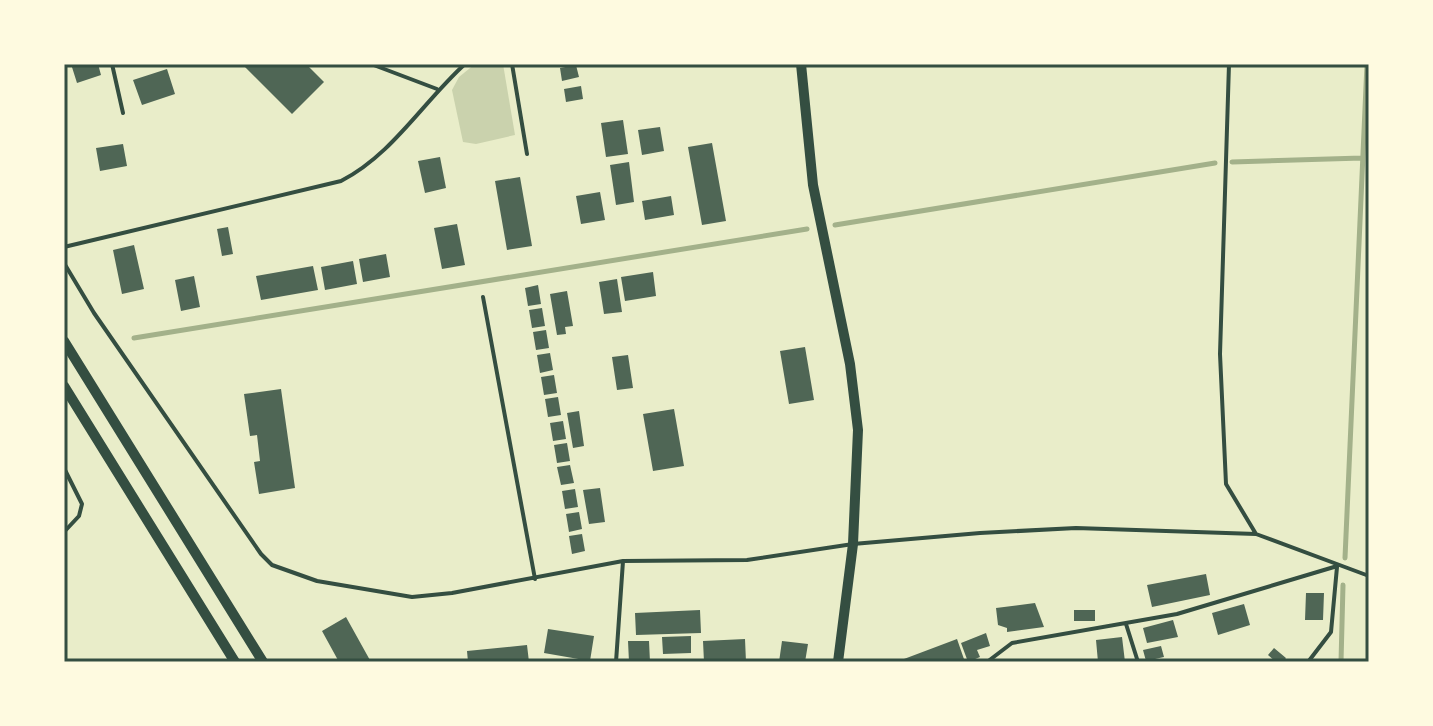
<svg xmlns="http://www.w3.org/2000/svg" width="1433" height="726" font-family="'Golos Text',sans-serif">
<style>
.green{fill:#cad2ad}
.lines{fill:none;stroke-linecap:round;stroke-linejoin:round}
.stream{stroke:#a3b18a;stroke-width:5}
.building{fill:#4f6655}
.service{stroke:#344e41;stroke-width:4}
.tertiary{stroke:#344e41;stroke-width:10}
.neatline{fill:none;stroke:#344e41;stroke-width:3}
</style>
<rect width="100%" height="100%" fill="#e9edc9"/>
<!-- green -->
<path class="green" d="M475 64H503L515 135 476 144 463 142 452 90 459 77Z"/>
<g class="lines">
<!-- stream -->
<path class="stream" d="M1232 162 1362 158
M835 225 1215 163
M134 338 807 229
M1345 558 1367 64
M1341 662 1343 585"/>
</g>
<!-- building -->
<path class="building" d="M71 64H98L101 75 77 83Z
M242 64H306L324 82 292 114Z
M576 65 579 77 562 81 560 68Z
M167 69 175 94 142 105 133 80Z
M581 86 583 99 566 102 564 89Z
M623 120 628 154 606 157 601 123Z
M660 127 664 151 642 155 638 130Z
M712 143 726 221 702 225 688 147Z
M123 144 127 166 100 171 96 148Z
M440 157 446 188 425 193 418 161Z
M629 162 634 202 616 205 610 165Z
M520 177 532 246 507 250 495 181Z
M600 192 605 220 581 224 576 196Z
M671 196 674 215 645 220 642 201Z
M457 224 465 265 442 269 434 228Z
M228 227 233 254 222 256 217 229Z
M134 245 144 289 122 294 113 250Z
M386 254 390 277 363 282 359 259Z
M353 261 357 284 325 290 321 267Z
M313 266 318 290 261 300 256 276Z
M653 272 656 296 625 301 621 277Z
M194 276 200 307 181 311 175 280Z
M617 279 622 312 604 314 599 282Z
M538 285 541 304 528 306 525 288Z
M567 291 573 326 565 327 566 334 557 335 550 294Z
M542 308 545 326 532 328 529 310Z
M546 330 549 348 536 350 533 332Z
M805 347 814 400 789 404 780 351Z
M550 353 553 370 540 373 537 355Z
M628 355 633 388 617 390 612 357Z
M554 375 557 393 544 395 541 377Z
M281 389 295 488 259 494 254 462 260 461 257 435 250 436 244 394Z
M558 397 561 415 548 417 545 399Z
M674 409 684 466 653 471 643 414Z
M579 411 584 446 573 448 567 413Z
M563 421 566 439 553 441 550 423Z
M567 443 570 461 557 463 554 445Z
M570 465 574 483 561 485 557 467Z
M600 488 605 522 589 524 583 490Z
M575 489 578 507 565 509 562 491Z
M579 512 582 529 569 532 566 514Z
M582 534 585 551 572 554 569 536Z
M1206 574 1210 595 1152 607 1147 585Z
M1306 593H1324L1323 620H1305Z
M1035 603 1044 627 1007 632V628L998 625 996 608Z
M1244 604 1250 625 1218 635 1212 613Z
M700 610 701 633 636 635 635 613Z
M1074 610H1095V621H1074Z
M346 617 371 662H339L322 631Z
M1173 620 1178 637 1147 643 1143 628Z
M548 629 594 636 590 661 544 653Z
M986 633 990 646 977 650 980 657 968 662 961 643Z
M691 636V653L663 654 662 637Z
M1122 637 1125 662H1098L1096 640Z
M745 639 746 662H704L703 641Z
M957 639 965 662H896Z
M628 641H649L650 662H629Z
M782 641 808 644 805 662H779Z
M527 645 529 662H468L467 651Z
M1161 646 1164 657 1146 661 1143 650Z
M1274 648 1286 658 1283 662H1276L1268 655Z"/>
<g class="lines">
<!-- service -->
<path class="service" d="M112 64 123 113
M371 64 437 89
M512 64 527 154
M1229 64 1220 354 1226 484 1256 534 1369 576
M64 247 341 181C392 155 423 102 465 64
M64 263 94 313 261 554 272 565 317 581 412 597 452 593 623 561 747 560 853 544 980 533 1076 528 1256 534
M483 297 535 579
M64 468 82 504 79 516 64 532
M1126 624 1138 662
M616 662 623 561
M987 662 1012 643 1177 614 1334 567
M1308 662 1331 632 1337 567"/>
<!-- tertiary -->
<path class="tertiary" d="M801 64 813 185 850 364 858 430 853 544 838 662
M64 341 263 662
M64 386 235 662"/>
</g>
<!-- border -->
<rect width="1433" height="726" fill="none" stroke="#fefae0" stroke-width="132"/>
<rect x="66" y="66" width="1301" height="594" class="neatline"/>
</svg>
